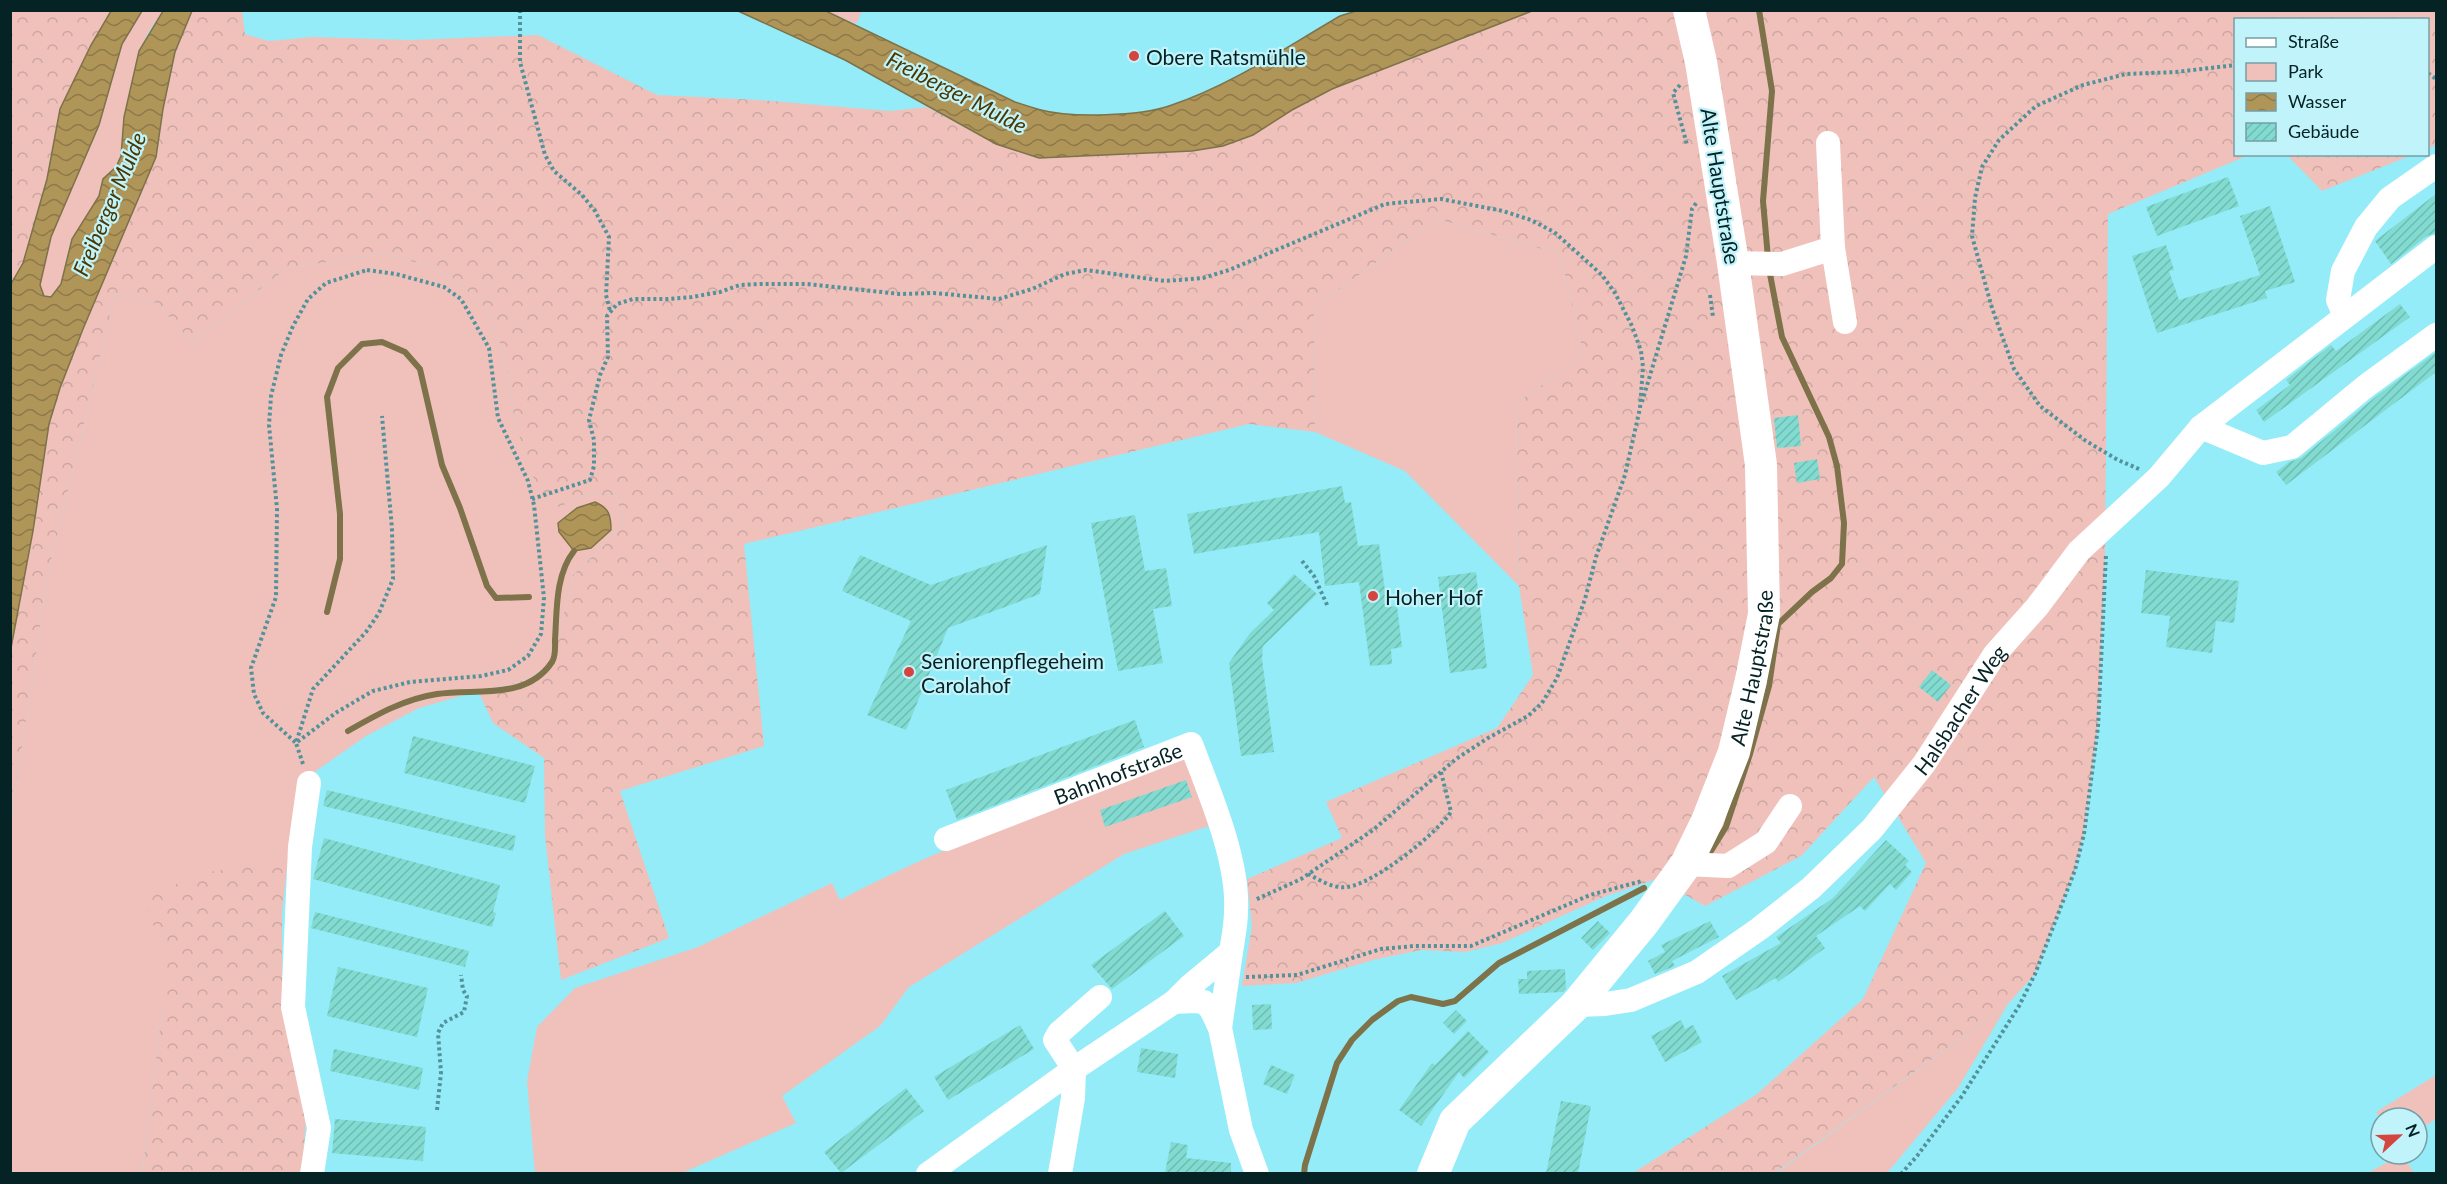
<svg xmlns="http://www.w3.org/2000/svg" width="2447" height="1184" font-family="Lato,sans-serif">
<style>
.green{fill:#f0c1bb}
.forest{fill:url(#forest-crowns)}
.water{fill:url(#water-waves);stroke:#7d7249;stroke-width:1.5}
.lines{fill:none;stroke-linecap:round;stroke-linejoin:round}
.stream{stroke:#7d7249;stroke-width:6}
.building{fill:url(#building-hatch)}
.path{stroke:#53929a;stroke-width:4;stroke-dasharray:3 3;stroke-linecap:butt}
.minor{stroke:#fff;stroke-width:24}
.major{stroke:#fff;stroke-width:32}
.poi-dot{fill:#d4453f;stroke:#c1f3fa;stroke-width:2}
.labels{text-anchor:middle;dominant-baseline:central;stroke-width:4.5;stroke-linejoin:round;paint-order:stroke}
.poi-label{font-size:21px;fill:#052225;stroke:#c1f3fa;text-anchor:start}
.street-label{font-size:21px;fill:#052225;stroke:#c1f3fa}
.water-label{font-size:22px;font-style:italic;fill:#4a3703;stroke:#c1f3fa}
</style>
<defs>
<pattern id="forest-crowns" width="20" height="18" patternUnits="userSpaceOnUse" patternTransform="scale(1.5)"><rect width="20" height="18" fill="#f0c1bb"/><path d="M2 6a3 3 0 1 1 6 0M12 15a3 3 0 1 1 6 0" fill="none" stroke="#cca6a1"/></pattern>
<pattern id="water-waves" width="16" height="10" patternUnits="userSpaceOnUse" patternTransform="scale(1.5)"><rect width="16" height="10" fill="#b09558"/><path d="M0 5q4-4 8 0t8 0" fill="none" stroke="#8d7949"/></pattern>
<pattern id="building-hatch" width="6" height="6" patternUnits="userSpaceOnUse" patternTransform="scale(1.5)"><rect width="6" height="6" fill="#82dbd1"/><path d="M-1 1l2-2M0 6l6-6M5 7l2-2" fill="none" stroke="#6fbcb3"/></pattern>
</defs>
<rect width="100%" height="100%" fill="#93ecf8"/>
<!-- green -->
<path class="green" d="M142 11H163L149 31 139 51 124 117 121 156 116 167 103 179 99 196 72 239 61 284 51 297 43 296 40 285 51 237 99 125 122 44Z
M1437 219 1560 254 1584 356 1516 403 1519 586 1405 471 1315 432 1314 307Z
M381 254 419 263 453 278 486 308 505 356 515 423 558 507 590 494 616 496 624 521 609 541 573 575 552 664 519 682 478 691 419 708 366 736 313 773 305 859 143 900 163 947V1004L142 1173 11 1174V820L49 569 115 294 157 303 192 342 287 268Z
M1191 754 1215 824 1124 854 909 987 880 1026 782 1096 796 1123 682 1173 535 1174 527 1081 537 1027 575 988 698 947 832 883 840 900C952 840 1073 800 1191 754Z
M2008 1004 1958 1088 1887 1173 1775 1174Z
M2436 1075V1119L2417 1131V1118L2381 1119 2376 1112Z
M2402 1154 2414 1173H2368Z"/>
<!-- forest -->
<path class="forest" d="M11 11H111L91 45 60 109 47 179 23 263 11 284Z
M192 11H242L245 34 269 41 313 37 411 40 538 35 657 95 758 100 890 111 927 107 996 144 1039 158 1192 151 1223 146 1332 89 1532 11H2436V145L2428 148V20H2236V154L2249 155 2108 214 2105 564 2098 727 2084 834 2075 870 2035 974 2008 1004 1775 1173H1633L1757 1094 1863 999 1926 863 1874 777 1801 856 1705 906 1657 879 1606 896 1502 943 1465 952 1421 950 1373 960 1296 983 1242 986 1252 926 1247 879 1342 838 1326 802 1497 728 1533 675 1519 586 1516 403 1584 356 1560 254 1437 219 1314 307 1315 432 1249 424 744 544 764 746 620 791 669 938 561 980 545 836 544 758 493 723 478 691 519 682 552 664 573 575 609 541 624 521 616 496 590 494 558 507 538 491 515 423 505 356 486 308 453 278 419 263 381 254 287 268 192 342 157 303 115 294 49 569 11 820V648L33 531 49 424 60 388 83 329 156 157 163 109 175 52Z
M826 11H862L856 24Z
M2287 155H2412L2322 191Z
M288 858 282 913V1000L307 1107 302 1173 142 1174 163 1004V947L142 900 198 874Z"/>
<!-- water -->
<path class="water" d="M111 11H142L122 44 99 125 51 237 40 285 44 296 51 297 61 284 72 239 99 196 103 179 116 167 121 156 124 117 139 51 163 11H192L175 52 163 109 156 157 83 329 60 388 49 424 33 531 11 648V284L23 263 47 179 60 109 91 45Z
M738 11H826L1015 102C1024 105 1033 108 1041 110 1071 118 1140 116 1169 106 1230 86 1285 48 1340 16L1356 11H1532L1332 89 1292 110 1253 135 1223 146 1192 151 1039 158 996 144 845 60Z
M595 502C609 508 611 515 611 530L591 548 574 551 559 532 558 523 577 508Z"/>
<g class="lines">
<!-- stream -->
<path class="stream" d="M1759 10 1772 91 1763 201 1768 258
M327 612 340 559V514L327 397 338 368 362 344 382 342 405 352 420 369 442 465 460 508 487 586 496 598 529 597
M348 731C376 715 404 699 437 694 476 688 526 701 552 662 556 656 555 647 555 640 557 611 555 575 574 551
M1711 851 1726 827 1750 754 1769 686 1778 624 1812 592 1831 578 1842 564 1844 523 1837 466 1829 437 1782 337 1769 269
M1304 1174 1305 1165 1337 1063 1352 1040 1372 1020 1398 1001 1411 997 1443 1004 1455 1001 1499 963 1644 888"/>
</g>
<!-- building -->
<path class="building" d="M2228 177 2239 206 2157 236 2146 207Z
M2436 194V233L2427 236 2391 264 2375 241Z
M2270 206 2295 282 2265 291 2267 298 2157 333 2132 256 2166 245 2174 270 2169 271 2179 300 2260 275 2240 216Z
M2400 304 2410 317 2264 422 2256 410 2290 385 2286 380 2331 345 2336 351Z
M2436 352V372L2286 485 2276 472 2289 462 2301 458 2379 394Z
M1798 415 1801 446 1777 448 1774 418Z
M1817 459 1820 479 1797 483 1794 463Z
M1342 486 1345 503 1351 502 1358 546 1379 544 1387 607 1397 606 1402 647 1391 649 1392 664 1370 666 1359 582 1325 586 1319 532 1194 554 1187 514Z
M1135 515 1145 571 1166 568 1172 606 1153 609 1163 663 1118 671 1091 523Z
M1047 545 1040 594 948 628 906 730 867 715 911 621 842 591 860 555 931 585Z
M2146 570 2239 581 2234 623 2216 621 2212 653 2166 647 2170 616 2141 613Z
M1476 572 1487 668 1450 673 1438 577Z
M1294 574 1317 594 1263 646 1262 659 1274 752 1241 756 1229 663 1250 633 1274 610 1267 603Z
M1932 670 1951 685 1938 702 1919 687Z
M1135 720 1144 747 957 820 946 790Z
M413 736 535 766 525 803 404 773Z
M1186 780 1192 797 1105 827 1100 810Z
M327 790 516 836 513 851 323 806Z
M324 838 500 885 493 912 496 913 492 927 313 879Z
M1886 840 1909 861 1905 865 1912 872 1896 890 1890 884 1865 911 1860 906 1816 936 1825 948 1778 982 1776 978 1736 1000 1722 976 1781 943 1776 937 1833 898Z
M1165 911 1184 936 1112 989 1091 965Z
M315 912 469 951 465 967 311 928Z
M1598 921 1610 933 1593 950 1581 938Z
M1710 921 1719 937 1672 961 1675 966 1655 974 1648 961 1665 952 1661 945Z
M338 967 428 988 417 1037 327 1016Z
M1565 969 1566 989 1563 992 1519 994 1518 979H1527V971Z
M1271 1004 1272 1029 1253 1030 1252 1005Z
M1456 1010 1467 1021 1454 1034 1443 1023Z
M1681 1020 1685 1029 1693 1025 1702 1042 1665 1062 1651 1036Z
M1020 1025 1034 1049 948 1100 934 1077Z
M1468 1031 1489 1052 1464 1078 1459 1072 1421 1126 1399 1110 1432 1063 1435 1065Z
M1141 1048 1178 1054 1175 1078 1137 1072Z
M334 1049 423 1068 419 1090 330 1071Z
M1271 1065 1295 1075 1287 1094 1263 1084Z
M906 1088 924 1111 841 1173 824 1152Z
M1561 1101 1591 1106 1578 1173H1546Z
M335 1119 426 1127 423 1161 332 1153Z
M1171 1142 1188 1145 1186 1158 1231 1163V1173H1165Z"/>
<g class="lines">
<!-- path -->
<path class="path" d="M520 10V62L545 155 554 171 582 195 595 211 609 237 606 295 610 311
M2428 73 2436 79
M1680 85 1673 93 1687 145
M367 270 396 274 444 287 461 299 489 348 498 418 528 481 534 505 544 598 541 634 528 656 508 670 481 676 410 682 373 691 337 712 296 743 263 713 254 694 251 668 276 597 277 509 269 425 271 396 281 355 293 326 308 299 326 283Z
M1710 295 1713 317
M1642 402 1686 256 1692 209 1697 202
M2139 469 2118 460 2086 441 2040 406 2014 369 1992 308 1972 236 1975 198 1982 167 1999 140 2036 106 2083 85 2126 74 2176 72 2236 65
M532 499 590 480 594 466V440L589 420 600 375 608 357 607 316 617 304 633 299H668L692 297 720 292 740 285 760 284H807L900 294 934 293 999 299 1032 289 1065 274 1086 270 1165 281 1203 278 1229 270 1385 204 1441 199 1503 211 1531 220 1554 232 1602 275 1615 293 1632 326 1641 351 1643 367 1640 408 1625 475 1596 557 1585 599 1557 678 1542 703 1528 716 1488 738 1456 759 1373 830 1301 879 1255 900
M1302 561 1314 576 1328 607
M303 764 296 743 313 689 366 632 379 613 393 579 392 529 382 416
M1308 874C1320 880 1333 889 1347 887 1374 884 1436 834 1451 812L1441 772
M1246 977 1297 975 1381 949 1414 946H1471L1590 895 1642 881
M437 1110 441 1073 438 1033 443 1023 464 1012 467 996 463 990 461 975
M1901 1174 1917 1156 1962 1096 2019 1006 2035 974 2075 870 2084 834 2098 727 2106 554"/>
<!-- minor -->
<g class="minor">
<path d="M1828 143 1833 248"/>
<path d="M1733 263 1782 264 1833 248 1845 322"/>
<path d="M2345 316 2338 300 2343 271 2366 227 2390 198 2436 166"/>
<path d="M2201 427 2263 453 2292 447 2366 386 2436 335"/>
<path d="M309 783 300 847 293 1007 319 1128 312 1174"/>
<path id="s1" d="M946 839 1191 744C1209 792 1239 860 1236 911 1236 925 1233 939 1231 952"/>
<path d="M1686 864 1728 866 1766 842 1790 806"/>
<path d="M1174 1002 1190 986 1231 952 1220 1028"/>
<path id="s2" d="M1576 1005 1605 1004 1631 1000 1697 972 1759 929 1811 888 1872 829 1924 764 1995 654 2037 607 2079 551 2159 477 2201 427 2436 247"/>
<path d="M928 1174 1074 1069 1174 1002 1194 1001 1204 1002 1211 1009 1220 1028 1241 1130 1257 1174"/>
<path d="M1060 1174 1073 1098 1074 1069 1055 1040 1059 1033 1100 997"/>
</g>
<!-- major -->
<path class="major" id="s3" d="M1433 1174 1455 1121 1576 1005 1644 922 1686 864 1707 821 1734 752 1751 680 1764 614 1761 465 1733 263 1701 62 1689 10"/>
</g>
<!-- markers -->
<g class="poi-dot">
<circle cx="1134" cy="56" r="6"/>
<circle cx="1373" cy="596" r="6"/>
<circle cx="909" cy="672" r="6"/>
</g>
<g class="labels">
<!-- poi labels -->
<g class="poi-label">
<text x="1146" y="56">Obere Ratsmühle</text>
<text x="1385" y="596">Hoher Hof</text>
<text x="921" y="660">Seniorenpflegeheim<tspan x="921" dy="24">Carolahof</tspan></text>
</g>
<!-- street labels -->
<g class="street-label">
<text transform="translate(1721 186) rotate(81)">Alte Hauptstraße</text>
<text stroke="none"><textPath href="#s3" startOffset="612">Alte Hauptstraße</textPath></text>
<text stroke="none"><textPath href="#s2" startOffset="502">Halsbacher Weg</textPath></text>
<text stroke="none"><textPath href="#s1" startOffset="184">Bahnhofstraße</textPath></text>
</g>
<!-- water labels -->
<g class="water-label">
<text transform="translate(957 92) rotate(27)">Freiberger Mulde</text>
<text transform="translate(109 204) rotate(-67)">Freiberger Mulde</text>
</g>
</g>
<!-- border -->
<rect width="2447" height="1184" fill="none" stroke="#052225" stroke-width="24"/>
<!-- legend -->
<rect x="2234" y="18" width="195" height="138" fill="#c1f3fa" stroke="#769fa5" stroke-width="1.5"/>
<rect x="2246" y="38" width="30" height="9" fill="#ffffff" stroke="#769fa5" stroke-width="1.5"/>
<text x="2288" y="48" font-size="18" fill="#052225">Straße</text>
<rect x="2246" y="63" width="30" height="18" fill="#f0c1bb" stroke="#769fa5" stroke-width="1.5"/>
<text x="2288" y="78" font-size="18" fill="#052225">Park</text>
<rect x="2246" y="93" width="30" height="18" fill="url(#water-waves)" stroke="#769fa5" stroke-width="1.5"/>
<text x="2288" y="108" font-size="18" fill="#052225">Wasser</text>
<rect x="2246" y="123" width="30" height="18" fill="url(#building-hatch)" stroke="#769fa5" stroke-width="1.5"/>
<text x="2288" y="138" font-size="18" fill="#052225">Gebäude</text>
<!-- north arrow -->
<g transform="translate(2399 1136) rotate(68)"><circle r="28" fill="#c1f3fa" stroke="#769fa5" stroke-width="1.5"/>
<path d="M0-4.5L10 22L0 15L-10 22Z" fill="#d4453f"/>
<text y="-9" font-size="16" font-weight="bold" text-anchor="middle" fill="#052225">N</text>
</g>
</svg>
